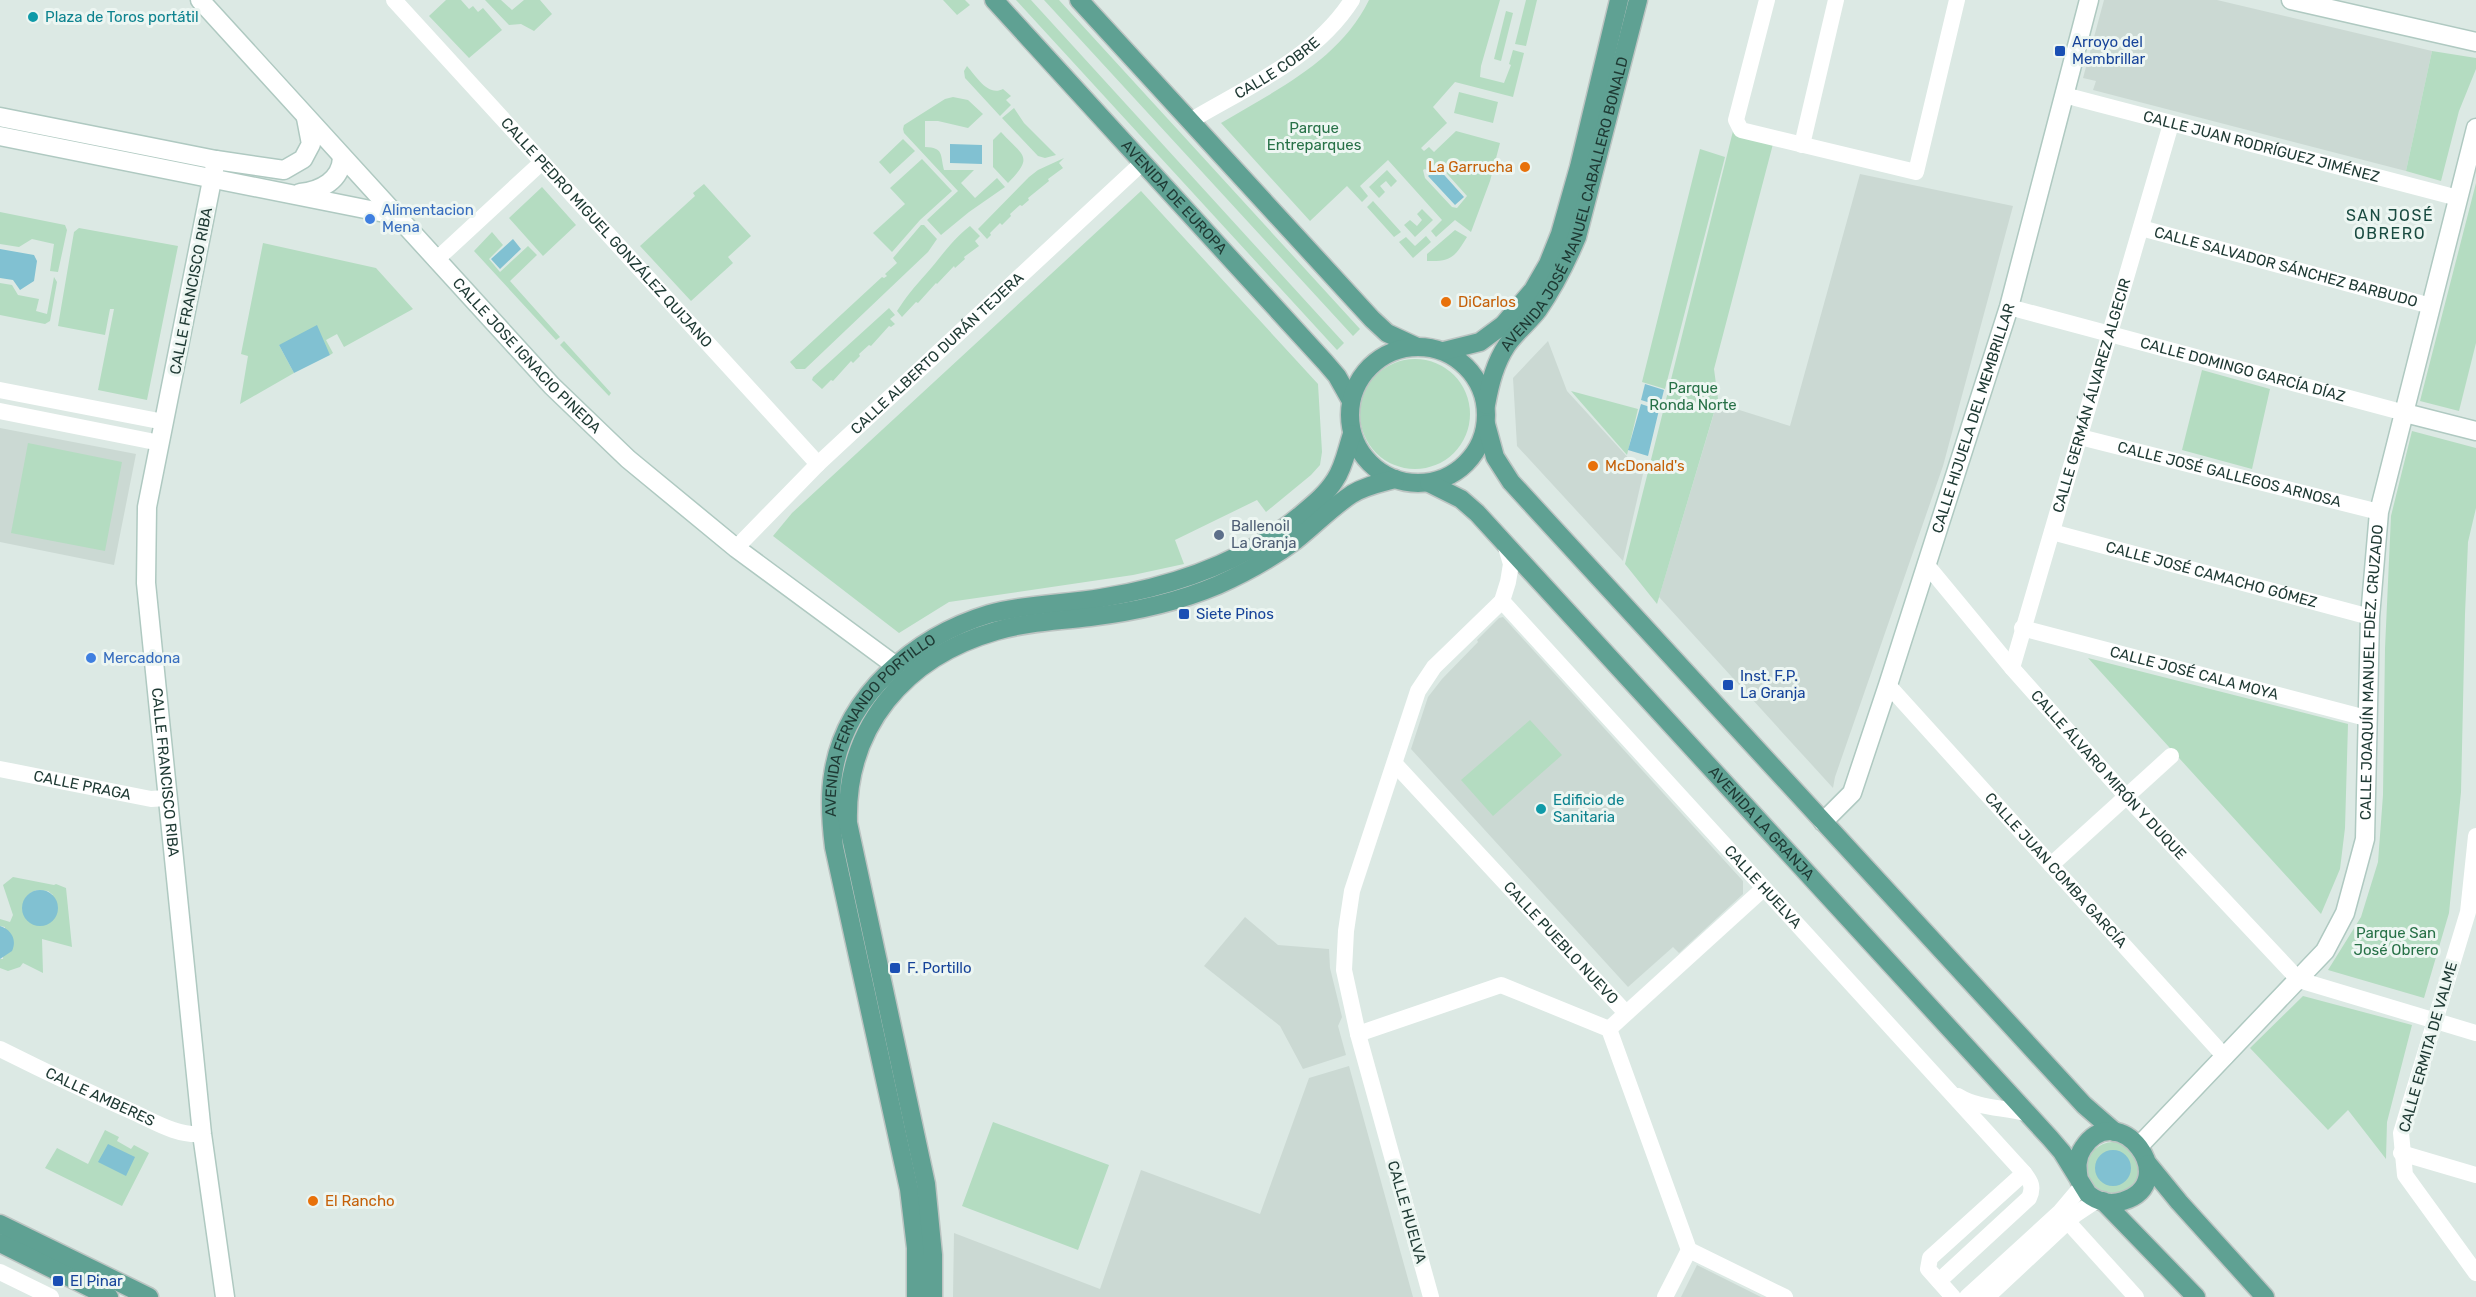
<svg xmlns="http://www.w3.org/2000/svg" width="2476" height="1297" font-family="Rubik,sans-serif">
<style>
.built{fill:#cbd9d3}
.green{fill:#b4dcc1;fill-rule:evenodd}
.water{fill:#81c1d2}
.lines{fill:none;stroke-linecap:round;stroke-linejoin:round}
.secondary-casing{stroke:#afc9c1;stroke-width:21}
.primary-casing{stroke:#bcc4c2;stroke-width:21}
.street{stroke:#fff;stroke-width:16}
.secondary{stroke:#fff;stroke-width:18}
.primary{stroke:#5fa193;stroke-width:18}
.culture-dot{fill:#0f9aa8;stroke:#edf6f2;stroke-width:2}
.transit-dot{fill:#1a4fb4;stroke:#edf6f2;stroke-width:2}
.food-dot{fill:#e8710a;stroke:#edf6f2;stroke-width:2}
.shop-dot{fill:#3f7fe0;stroke:#edf6f2;stroke-width:2}
.service-dot{fill:#5c6f8a;stroke:#edf6f2;stroke-width:2}
.labels{text-anchor:middle;dominant-baseline:central;stroke-width:6;stroke-linejoin:round;paint-order:stroke}
.culture-label{font-size:15px;fill:#0d838f;stroke:#edf6f2;text-anchor:start}
.transit-label{font-size:15px;fill:#164399;stroke:#edf6f2;text-anchor:start}
.street-label{font-size:15px;fill:#1e3933;stroke:#edf6f2}
.park-label{font-size:15px;fill:#277147;stroke:#edf6f2}
.food-label{font-size:15px;fill:#c56008;stroke:#edf6f2;text-anchor:start}
.shop-label{font-size:15px;fill:#366cbe;stroke:#edf6f2;text-anchor:start}
.service-label{font-size:15px;fill:#4e5e75;stroke:#edf6f2;text-anchor:start}
.neighbourhood-label{font-size:16px;letter-spacing:1.5px;fill:#1a4b41;stroke:#edf6f2}
</style>
<rect width="100%" height="100%" fill="#dce9e4"/>
<!-- built -->
<path class="built" d="M2104 0H2217L2432 51 2406 171 2093 90 2096 81 2083 78Z
M1860 174 2013 206 1943 466 1835 777 1833 788 1659 597 1717 403 1790 426Z
M1548 341 1567 391 1643 474 1623 561 1517 446 1513 378Z
M0 428 136 454 114 565 0 542Z
M1503 617 1743 881V894L1679 953 1673 947 1628 987 1411 749 1428 697 1442 679 1478 642 1477 640 1499 618Z
M1245 917 1278 945 1329 949 1330 968 1342 1017 1338 1026 1346 1055 1303 1069 1280 1026 1204 966Z
M1349 1066 1413 1297H953L954 1233 1100 1289 1141 1170 1260 1214 1309 1078Z
M1697 1265 1761 1297H1681Z"/>
<!-- green -->
<path class="green" d="M446 0H461L469 9 473 6 478 12 483 8 502 30 469 58 429 16Z
M485 0H501L512 10 524 0H540L552 14 534 31 521 24 509 25Z
M943 0H965L970 5 957 15Z
M1016 0H1031L1344 343 1337 350Z
M1044 0H1059L1360 329 1353 336Z
M1369 0H1500L1481 66 1480 77 1504 83 1511 65 1509 64 1513 50 1524 53 1513 97 1455 82 1433 107 1447 123 1421 148 1424 151 1429 147 1434 152 1456 131 1500 143 1490 181 1471 232 1455 220 1436 237 1431 231 1442 220 1388 160 1360 186 1368 196 1362 202 1347 186 1310 221 1221 123C1276 90 1339 61 1369 0ZM1434 165 1440 166 1467 196 1457 208 1452 207 1425 178 1423 170 1425 169 1428 171Z
M1526 0H1537L1526 46 1515 44Z
M1506 11 1513 13 1501 61 1494 59Z
M2432 51 2476 58V69L2459 111 2441 181 2406 171Z
M967 66C976 76 988 97 1003 89L1011 96 1006 100 1011 105 1000 116 965 78 964 71Z
M1459 92 1498 102 1493 123 1454 113Z
M953 97 968 100 983 114 968 128 938 121H925V147C944 148 940 154 944 170H974L961 183 975 198 997 178 1005 187 969 212 941 235 927 220 958 191 904 133 903 129 904 125 945 99Z
M1014 108 1024 123 1056 155 1045 158 1038 156 1002 118Z
M1733 131 1773 144 1714 369 1718 399 1657 604 1625 564Z
M1001 132C1024 157 1034 156 1008 183L993 167V140Z
M903 139 915 151 890 174 879 162Z
M1700 149 1725 157 1665 389 1642 382Z
M1064 158 1059 163 1063 168 1048 179 1049 181 1028 198 1029 200 1022 206 1020 205 1010 214 1011 216 1002 225 1000 223 990 233 991 235 987 239 978 229 1029 177 1038 170Z
M922 159 952 191 920 220 892 252 873 233 905 204 890 188Z
M1387 170 1397 181 1391 187 1386 181 1380 186 1385 192 1379 198 1369 187Z
M2476 183V343L2459 411 2420 401Z
M704 184 751 236 728 257 733 263 691 301 640 246 695 196 693 193Z
M542 187 576 225 543 256 509 218Z
M1141 191 1318 384 1322 452 1320 465 1311 475 1266 512 1257 500 1175 540 1184 564 1133 575 949 602 899 633 773 536 792 513Z
M1373 201 1401 232 1394 237 1367 207Z
M1422 209 1433 220 1415 237 1404 225 1410 220 1417 226 1422 220 1417 214Z
M0 212 65 225 67 230 58 272 50 271 54 244 32 239 19 247 0 244Z
M921 225H924L937 239 928 252 805 369H796L790 362 882 277 884 278 887 276 885 274 897 263 893 258Z
M970 226 980 236 975 241 979 246 964 257 965 259 955 268 954 266 937 284 936 283 918 303 916 302 902 317 897 311C906 297 915 286 926 274 942 256 950 242 970 226Z
M79 228 178 246 147 400 98 390 114 309H110L105 335 58 326 74 232Z
M1455 230 1467 237C1455 257 1451 262 1427 261V254Z
M492 232 503 245 489 259 500 272 528 246 537 255 510 281 560 337 556 340 474 251Z
M1426 236 1431 242 1413 258 1399 242 1406 237 1415 246Z
M263 243 376 268 413 309 344 347 337 334 326 340 333 353 330 355 320 337 279 345 294 373 240 404 248 356 241 354Z
M54 277 57 282 50 321 45 324 0 315V283L12 285 18 295 39 299 36 311 47 314Z
M889 308 895 315 890 319 895 324 891 327 889 326 871 346 869 345 859 354 860 356 853 363 851 361 833 381 831 380 822 389 812 380 813 377Z
M564 341 611 393 609 396 560 345Z
M1360 414a55 55 0 1 1 110 0a55 55 0 1 1-110 0Z
M2202 370 2270 389 2252 469 2182 450Z
M1571 391 1638 409 1627 455Z
M2412 431 2476 448V508L2468 542 2465 614 2461 792 2449 913 2424 998 2328 970 2361 917 2378 862 2383 795 2385 648 2391 516Z
M28 443 122 462 105 551 11 533Z
M2088 658 2348 724 2345 828 2340 869 2321 914Z
M1530 720 1562 755 1493 816 1461 780Z
M13 877 54 885 56 884 66 888 72 947 42 939 43 973 23 963 20 967 8 971 0 968V959H3L5 927 0 926V919L10 922 13 915 3 885ZM37 890 48 891 53 895 23 912C22 901 26 893 37 890Z
M2303 996 2412 1025 2387 1122 2386 1159 2348 1110 2328 1130 2250 1048Z
M993 1122 1109 1165 1078 1250 962 1206Z
M105 1130 119 1137 117 1141 131 1149 134 1145 149 1153 122 1206 45 1168 57 1148 88 1164Z
M2087 1168a26 26 0 1 1 52 0a26 26 0 1 1-52 0Z"/>
<!-- water -->
<path class="water" d="M950 144 982 145V164L950 163Z
M1437 167 1464 197 1455 205 1428 176Z
M513 239 521 249 500 269 491 259Z
M0 249 34 255 37 261 34 281 20 290 13 280 0 278Z
M317 325 330 355 294 373 279 345Z
M1645 384 1664 390 1660 406 1641 400Z
M1641 404 1659 410 1648 456 1628 450Z
M22 908a18 18 0 1 1 36 0a18 18 0 1 1-36 0Z
M0 926C12 930 17 940 12 951L0 959Z
M108 1144 135 1157 126 1176 98 1162Z
M2095 1168a18 18 0 1 1 36 0a18 18 0 1 1-36 0Z"/>
<g class="lines">
<!-- secondary casing -->
<g class="secondary-casing">
<g id="secondary">
<path id="s17" d="M200 0 552 386 628 459 736 548 896 666"/>
<path d="M2291 0 2476 42"/>
<path d="M0 117 216 160 284 170 303 159 311 144 306 118"/>
<path d="M0 136 395 215"/>
<path id="s18" d="M216 160 147 507 146 583 202 1134 225 1297"/>
<path d="M300 193C321 191 341 180 342 158"/>
<path d="M2405 413 2476 431"/>
<path id="s19" d="M1823 822 1852 793 1888 685 2009 307 2089 0"/>
<path id="s20" d="M2139 1146 2325 951 2345 913 2365 839 2370 617 2379 512 2476 128"/>
</g>
</g>
<!-- primary casing -->
<g class="primary-casing">
<g id="primary">
<path id="s21" d="M994 0 1325 362 1337 376 1350 399"/>
<path d="M1079 0 1372 319 1387 333 1415 346"/>
<circle cx="1418" cy="415" r="68"/>
<path d="M1444 351 1480 342 1503 325 1533 290 1548 264 1560 234 1579 167 1619 0"/>
<path id="s22" d="M1486 405C1490 383 1495 363 1507 345 1516 332 1529 322 1538 310 1554 287 1566 263 1577 237L1638 0"/>
<path d="M1486 424 1495 457 1511 482 2084 1105 2115 1132"/>
<path id="s23" d="M1429 483 1461 499 1477 513 2050 1138 2062 1152 2088 1194C2098 1202 2111 1205 2123 1201 2184 1182 2118 1095 2083 1148 2076 1158 2077 1169 2079 1180"/>
<path d="M2148 1164 2179 1202 2265 1297"/>
<path d="M2103 1201 2196 1297"/>
<path d="M0 1224 149 1297"/>
<path d="M0 1243 109 1297"/>
<path id="s24" d="M916 1297V1248L909 1189 834 847C831 823 829 799 833 775 844 696 916 636 989 614 1025 604 1065 604 1101 598 1175 586 1246 562 1303 513 1315 503 1327 493 1335 480 1344 467 1347 449 1352 434"/>
<path d="M933 1297V1255L926 1184 848 823C845 727 905 657 996 631 1026 622 1059 621 1090 617 1132 612 1178 602 1218 585 1245 573 1272 558 1296 540 1315 525 1332 507 1352 494 1365 486 1380 483 1395 479"/>
</g>
</g>
<!-- street -->
<g class="street">
<path id="s1" d="M394 0 818 464"/>
<path d="M1767 0 1736 120 1741 130 1916 172 1957 0"/>
<path id="s2" d="M2064 95 2458 198"/>
<path id="s3" d="M1190 121C1247 87 1315 58 1352 0"/>
<path d="M1802 145 1836 0"/>
<path id="s4" d="M2141 228 2431 306"/>
<path d="M436 260 542 162"/>
<path id="s5" d="M2009 307 2405 413"/>
<path d="M0 390 164 422"/>
<path d="M0 411 160 443"/>
<path id="s6" d="M2080 437 2379 512"/>
<path id="s7" d="M2052 532 2370 617"/>
<path id="s8" d="M736 548 818 464 1142 163"/>
<path id="s9" d="M1926 564 2012 668 2126 796 2299 980 2476 1033"/>
<path id="s10" d="M1502 601 2024 1173 1930 1258 1928 1269 1953 1297"/>
<path id="s11" d="M2022 628 2366 718"/>
<path id="s12" d="M2012 668 2171 124"/>
<path id="s13" d="M1888 685 2225 1057"/>
<path id="s14" d="M1395 764 1626 1013"/>
<path id="s15" d="M0 769 151 799 166 798"/>
<path d="M2476 836 2468 912 2401 1133 2405 1175 2476 1273"/>
<path d="M2051 865 2171 756"/>
<path d="M1609 1029 1763 889"/>
<path d="M1358 1034 1501 985 1609 1029 1689 1250 1785 1297"/>
<path id="s16" d="M0 1049C44 1071 88 1092 133 1112 155 1122 177 1136 202 1134"/>
<path d="M1958 1096C1979 1109 2005 1107 2028 1114"/>
<path d="M2401 1153 2476 1175"/>
<path d="M2068 1222 2136 1297"/>
<path d="M0 1272 51 1297"/>
<path d="M1939 1281 2029 1198C2034 1187 2031 1182 2024 1173"/>
<path d="M1431 1297 1358 1034 1344 970 1346 931 1352 891 1418 691 1434 667 1502 601 1508 582 1511 564 1505 544"/>
<path d="M1665 1297 1689 1250"/>
<path d="M1967 1297 2060 1212 2082 1186"/>
<path d="M1987 1297 2076 1214 2097 1200"/>
</g>
<!-- secondary -->
<use href="#secondary" class="secondary"/>
<!-- primary -->
<use href="#primary" class="primary"/>
</g>
<!-- markers -->
<g class="culture-dot">
<circle cx="33" cy="17" r="6"/>
<circle cx="1541" cy="809" r="6"/>
</g>
<g class="transit-dot">
<rect x="2054" y="45" width="12" height="12" rx="3"/>
<rect x="1178" y="608" width="12" height="12" rx="3"/>
<rect x="1722" y="679" width="12" height="12" rx="3"/>
<rect x="889" y="962" width="12" height="12" rx="3"/>
<rect x="52" y="1275" width="12" height="12" rx="3"/>
</g>
<g class="food-dot">
<circle cx="1525" cy="167" r="6"/>
<circle cx="1446" cy="302" r="6"/>
<circle cx="1593" cy="466" r="6"/>
<circle cx="313" cy="1201" r="6"/>
</g>
<g class="shop-dot">
<circle cx="370" cy="219" r="6"/>
<circle cx="91" cy="658" r="6"/>
</g>
<circle class="service-dot" cx="1219" cy="535" r="6"/>
<g class="labels">
<!-- culture labels -->
<g class="culture-label">
<text x="45" y="17">Plaza de Toros portátil</text>
<text x="1553" y="800">Edificio de<tspan x="1553" dy="17">Sanitaria</tspan></text>
</g>
<!-- transit labels -->
<g class="transit-label">
<text x="2072" y="42">Arroyo del<tspan x="2072" dy="17">Membrillar</tspan></text>
<text x="1196" y="614">Siete Pinos</text>
<text x="1740" y="676">Inst. F.P.<tspan x="1740" dy="17">La Granja</tspan></text>
<text x="907" y="968">F. Portillo</text>
<text x="70" y="1281">El Pinar</text>
</g>
<!-- street labels -->
<g class="street-label">
<text stroke="none"><textPath href="#s3" startOffset="102">CALLE COBRE</textPath></text>
<text stroke="none"><textPath href="#s2" startOffset="204">CALLE JUAN RODRÍGUEZ JIMÉNEZ</textPath></text>
<text stroke="none"><textPath href="#s21" startOffset="267">AVENIDA DE EUROPA</textPath></text>
<text stroke="none"><textPath href="#s22" startOffset="219">AVENIDA JOSÉ MANUEL CABALLERO BONALD</textPath></text>
<text stroke="none"><textPath href="#s1" startOffset="315">CALLE PEDRO MIGUEL GONZÁLEZ QUIJANO</textPath></text>
<text stroke="none"><textPath href="#s4" startOffset="150">CALLE SALVADOR SÁNCHEZ BARBUDO</textPath></text>
<text transform="translate(191 291) rotate(-79)">CALLE FRANCISCO RIBA</text>
<text stroke="none"><textPath href="#s8" startOffset="280">CALLE ALBERTO DURÁN TEJERA</textPath></text>
<text stroke="none"><textPath href="#s17" startOffset="483">CALLE JOSE IGNACIO PINEDA</textPath></text>
<text stroke="none"><textPath href="#s5" startOffset="242">CALLE DOMINGO GARCÍA DÍAZ</textPath></text>
<text stroke="none"><textPath href="#s12" startOffset="284">CALLE GERMÁN ÁLVAREZ ALGECIR</textPath></text>
<text stroke="none"><textPath href="#s19" startOffset="435">CALLE HIJUELA DEL MEMBRILLAR</textPath></text>
<text stroke="none"><textPath href="#s6" startOffset="154">CALLE JOSÉ GALLEGOS ARNOSA</textPath></text>
<text stroke="none"><textPath href="#s7" startOffset="165">CALLE JOSÉ CAMACHO GÓMEZ</textPath></text>
<text stroke="none"><textPath href="#s20" startOffset="556">CALLE JOAQUÍN MANUEL FDEZ. CRUZADO</textPath></text>
<text stroke="none"><textPath href="#s11" startOffset="178">CALLE JOSÉ CALA MOYA</textPath></text>
<text stroke="none"><textPath href="#s24" startOffset="598">AVENIDA FERNANDO PORTILLO</textPath></text>
<text stroke="none"><textPath href="#s18" startOffset="620">CALLE FRANCISCO RIBA</textPath></text>
<text stroke="none"><textPath href="#s9" startOffset="279">CALLE ÁLVARO MIRÓN Y DUQUE</textPath></text>
<text stroke="none"><textPath href="#s15" startOffset="84">CALLE PRAGA</textPath></text>
<text stroke="none"><textPath href="#s23" startOffset="478">AVENIDA LA GRANJA</textPath></text>
<text stroke="none"><textPath href="#s13" startOffset="250">CALLE JUAN COMBA GARCÍA</textPath></text>
<text stroke="none"><textPath href="#s10" startOffset="387">CALLE HUELVA</textPath></text>
<text stroke="none"><textPath href="#s14" startOffset="244">CALLE PUEBLO NUEVO</textPath></text>
<text transform="translate(2428 1047) rotate(-74)">CALLE ERMITA DE VALME</text>
<text stroke="none"><textPath href="#s16" startOffset="111">CALLE AMBERES</textPath></text>
<text transform="translate(1407 1212) rotate(74)">CALLE HUELVA</text>
</g>
<!-- park labels -->
<g class="park-label">
<text x="1314" y="128">Parque<tspan x="1314" dy="17">Entreparques</tspan></text>
<text x="1693" y="388">Parque<tspan x="1693" dy="17">Ronda Norte</tspan></text>
<text x="2396" y="933">Parque San<tspan x="2396" dy="17">José Obrero</tspan></text>
</g>
<!-- food labels -->
<g class="food-label">
<text x="1513" y="167" text-anchor="end">La Garrucha</text>
<text x="1458" y="302">DiCarlos</text>
<text x="1605" y="466">McDonald's</text>
<text x="325" y="1201">El Rancho</text>
</g>
<!-- shop labels -->
<g class="shop-label">
<text x="382" y="210">Alimentacion<tspan x="382" dy="17">Mena</tspan></text>
<text x="103" y="658">Mercadona</text>
</g>
<!-- service labels -->
<g class="service-label">
<text x="1231" y="526">Ballenoil<tspan x="1231" dy="17">La Granja</tspan></text>
</g>
<!-- neighbourhood labels -->
<g class="neighbourhood-label">
<text x="2390" y="215">SAN JOSÉ<tspan x="2390" dy="18">OBRERO</tspan></text>
</g>
</g>
</svg>
